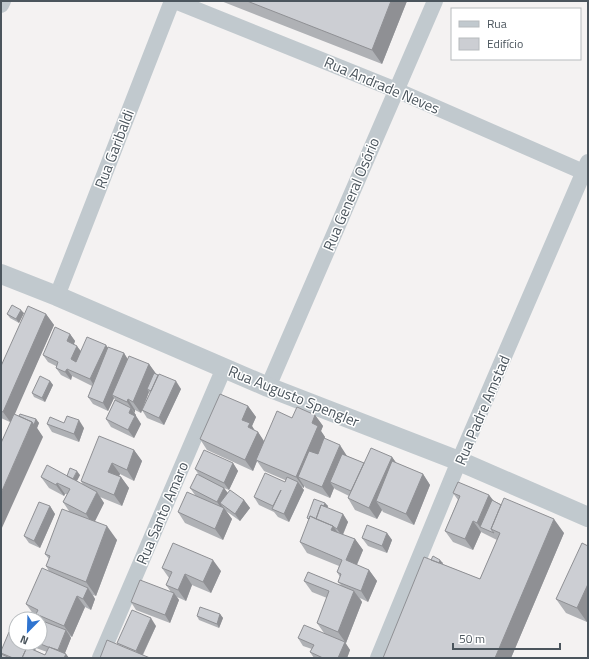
<svg xmlns="http://www.w3.org/2000/svg" width="589" height="659" font-family="'Titillium Web',sans-serif">
<style>
.lines{fill:none;stroke-linecap:round;stroke-linejoin:round}
.minor{stroke:#c1c9ce;stroke-width:16}
.tertiary{stroke:#c1c9ce;stroke-width:20}
.wall{fill:#afb1b5;fill-rule:evenodd}
.shaded-wall{fill:#8f9094}
.building{fill:#ccced3;stroke:#8f9094}
.labels{text-anchor:middle;dominant-baseline:central;stroke-width:3;stroke-linejoin:round;paint-order:stroke}
.street-label{font-size:15px;fill:#4b555d;stroke:#fff}
</style>
<rect width="100%" height="100%" fill="#f4f2f2"/>
<g class="lines">
<!-- minor -->
<path class="minor" d="M175 1 396 90 588 174
M1 5 3 1
M57 296 172 1
M268 387 435 1
M100 658 224 368
M378 658 459 461 588 162"/>
<!-- tertiary -->
<path class="tertiary" d="M1 274 57 296 268 387 459 461 588 517"/>
</g>
<!-- wall -->
<path class="wall" d="M221 1H407L382 64Z
M24 313 19 323 10 318 7 314Z
M46 314 54 325 14 414 19 416 36 419 39 423 37 428 43 437 1 418V366Z
M70 334 75 341 74 344 81 351 106 345 108 348 124 353 127 359 149 364 156 374 181 389 164 425 147 418 142 410 141 413 135 410 134 413 136 415V416L141 424 134 438 111 427 106 419 115 400 114 398 108 411 93 404 88 397 92 386 72 376 71 380 61 375 56 368V366L48 362 43 355ZM149 392 150 393 143 407Z
M50 381 53 385 45 402 34 397 32 393Z
M248 406 256 417 252 426 255 431 258 432 264 441 292 418 315 415 323 426 321 431 325 437V439L347 456 364 463 392 457 396 463 423 474 430 485 414 525 383 512 382 510 377 519 355 510 348 498 349 496 335 489 334 488 330 498 306 488 304 486V488L301 487 304 490 289 522 278 517 274 512 259 505 254 497 285 482V480L264 471 257 461 253 471 207 450 200 439Z
M64 423 84 428 79 442 52 432 47 424Z
M134 450 142 461 134 481 120 474 119 476 121 477 129 488 122 506 100 497 104 503 95 521 117 540 96 596 93 595 95 599 91 610 85 607 72 637 70 636 71 638 65 653 69 658H1V651L16 643H40L41 620 39 617 34 615 26 604 49 571 46 566 49 559 45 554 69 511 63 502 67 494H65L64 496 49 488 41 477 80 475 77 481 83 485 81 481ZM36 648 47 652 45 655 35 650Z
M233 463 238 471 229 490 224 488 228 493 244 500 250 508 240 521 226 511 232 519 223 540 185 523 178 512 195 495 190 488 199 475 195 469Z
M453 493 489 495 494 501 564 533 511 658H383L431 560 443 563 442 564 480 579 497 540 481 532 473 550 453 542 445 531 458 500Z
M325 503 328 506 327 508 343 514 348 522 343 535 355 539 363 550 357 565 369 570 377 581 368 602 360 598 362 602 346 643H345L350 650 347 658H314L310 652 312 649 303 646 298 638 324 633 317 623 327 598 312 592 304 581 341 585 338 582 340 577 337 572 339 566 307 553 300 542 309 520 307 518Z
M50 506 55 514 40 548 29 543 24 536Z
M387 533 392 540 387 553 368 546 362 538Z
M588 546 587 622 566 613 556 599Z
M162 568 221 571 211 593 192 585 186 601 177 597 179 600 170 623 136 610 131 602 171 592 166 585 169 578Z
M220 614 223 618 219 628 199 620 197 616Z
M156 626 143 655 118 644 117 643Z"/>
<!-- shaded-wall -->
<path class="shaded-wall" d="M391 1H407L382 64 372 50Z
M21 310 24 313 19 323 16 319Z
M46 314 54 325 11 423 3 412Z
M70 334 75 341 72 349 67 341Z
M106 345 111 353 95 387 90 379Z
M77 346 82 353 76 367 71 359Z
M124 353 129 361 112 395 114 398 108 411 103 403Z
M149 364 157 375 147 389 149 392 141 413 133 402Z
M67 369 72 376 71 380 65 372Z
M50 381 53 385 45 402 42 398Z
M176 381 181 389 164 425 159 418Z
M128 399 135 410V413L127 402Z
M248 406 256 417 252 426 257 434 258 432 265 443 256 460 257 461 253 471 245 460 242 420Z
M131 408 136 415V416L141 424 134 438 128 430 129 413Z
M315 415 323 426 321 431 325 437 307 481 298 477 304 486V488L296 477 312 423Z
M36 419 39 423 37 428 43 437 1 530V493L32 422Z
M79 420 84 428 79 442 74 434Z
M340 445 347 456 330 482 334 488 330 498 322 487Z
M134 450 142 461 134 481 127 470Z
M392 457 400 468 376 501 382 510 377 519 369 508Z
M112 463 120 474 116 483 108 472Z
M233 463 238 471 229 490 224 483Z
M77 471 80 475 75 484 73 480Z
M423 474 430 485 414 525 406 514Z
M121 477 129 488 122 506 114 495Z
M298 482 304 490 289 522 284 514Z
M57 483 65 494 64 496 56 485Z
M224 488 229 495 220 503 223 507 222 509 217 502Z
M97 492 104 503 93 525 86 514Z
M489 495 497 506 480 527 477 523Z
M244 500 250 508 240 521 235 514Z
M325 503 328 506 322 522 318 521Z
M50 506 55 514 40 548 34 541Z
M224 508 232 519 223 540 215 529Z
M343 514 348 522 342 536 337 529Z
M554 519 564 533 511 658H495Z
M473 521 481 532 473 550 465 539Z
M107 526 117 540 96 596 86 582Z
M333 526 341 537 331 530Z
M387 533 392 540 387 553 382 546Z
M355 539 363 550 354 571 346 560Z
M213 560 221 571 211 593 203 582Z
M440 560 443 563 438 573 436 569Z
M369 570 377 581 368 602 361 591Z
M185 574 192 585 186 601 178 590Z
M588 584V620L587 622 577 608Z
M88 588 95 599 91 610 83 599Z
M354 591 362 602 346 643 338 632Z
M174 593 179 600 170 623 165 615Z
M77 596 85 607 72 637 64 626Z
M220 614 223 618 219 628 217 624Z
M151 618 156 626 141 658H140L136 651Z
M66 630 71 638 63 658 58 651Z
M345 642 350 650 347 658H338Z
M29 643H32L36 648 32 658H23Z
M66 654 69 658H64Z"/>
<!-- building -->
<path class="building" d="M247 1H391L372 50Z
M12 305 21 310 16 319 7 314Z
M28 306 46 314 3 412 1 411V366Z
M55 327 70 334 67 341 77 346 71 359 76 362 87 337 106 345 90 379 67 369 65 372 56 368 58 362 43 355Z
M108 347 124 353 103 403 88 397Z
M129 356 149 364 133 402 128 399 127 402 112 395Z
M154 373 158 375 151 391 147 389Z
M159 374 176 381 159 418 142 410Z
M40 376 50 381 42 398 32 393Z
M220 394 248 406 242 420 250 423 248 427 258 432 245 460 200 439Z
M115 400 131 408 129 413 135 416 128 430 106 419Z
M297 407 315 415 312 423 318 426 296 477 256 460 277 411 292 418Z
M14 414 32 422 1 493V443Z
M20 414 36 419 34 425 32 422 19 416Z
M67 416 79 420 74 434 47 424 50 417 64 423Z
M99 436 134 450 127 470 112 463 108 472 121 477 114 495 81 481Z
M324 438 340 445 322 487 298 477 309 451 318 454Z
M371 448 392 457 369 508 348 498Z
M204 450 233 463 224 483 195 469Z
M342 454 364 463 351 491 330 482Z
M392 461 423 474 406 514 376 501Z
M47 465 97 492 86 514 63 502 70 489 57 483 56 485 41 477Z
M70 468 77 471 73 479 67 476Z
M265 473 285 482 287 477 298 482 284 514 272 509 281 490 273 506 254 497Z
M197 474 224 488 217 502 190 488Z
M458 482 489 495 477 523 473 521 465 539 445 531 460 496 453 493Z
M230 490 244 500 235 514 220 503Z
M187 492 224 508 215 529 178 512Z
M504 498 554 519 495 658H383L424 557 480 579 500 533 491 529Z
M314 499 325 503 324 506 321 505 316 519 310 516 309 519 307 518Z
M492 500 501 505 491 529 494 533 480 527Z
M39 502 50 506 34 541 24 536Z
M321 505 343 514 337 529 334 527 333 526 316 519Z
M62 509 107 526 86 582 46 566 50 556 45 554Z
M310 516 333 526 331 530 355 539 346 560 369 570 361 591 338 582 341 574 337 572 342 560 300 542Z
M367 525 387 533 382 546 362 538Z
M173 543 213 560 203 582 185 574 178 590 166 585 172 572 162 568Z
M582 543 588 546V584L577 608 556 599Z
M433 556 440 560 439 563 431 560Z
M42 568 88 588 83 599 77 596 64 626 36 614 38 610 26 604Z
M308 572 354 591 338 632 317 623 329 591 304 581Z
M140 580 174 593 165 615 131 602Z
M200 607 220 614 217 624 197 616Z
M132 610 151 618 136 651 117 643Z
M40 620 66 630 58 650 49 647H48L38 643H40Z
M304 625 345 642 338 658H323L310 652 314 645 298 638Z
M9 632 16 635V643H29L22 658H13L1 653V651Z
M107 640 150 658H100Z
M27 647 45 655 49 647 66 654 64 658H22Z
M1 654 10 658H1Z"/>
<g class="labels">
<!-- street labels -->
<g class="street-label">
<text transform="translate(382 85) rotate(23)">Rua Andrade Neves</text>
<text transform="translate(114 149) rotate(-69)">Rua Garibaldi</text>
<text transform="translate(351 194) rotate(-67)">Rua General Osório</text>
<text transform="translate(294 396) rotate(22)">Rua Augusto Spengler</text>
<text transform="translate(482 410) rotate(-67)">Rua Padre Amstad</text>
<text transform="translate(162 513) rotate(-67)">Rua Santo Amaro</text>
</g>
</g>
<!-- border -->
<rect width="589" height="659" fill="none" stroke="#4b555d" stroke-width="4"/>
<!-- legend -->
<rect x="451" y="8" width="130" height="52" fill="#ffffff" stroke="#b7bbbe"/>
<rect x="459" y="21" width="20" height="6" fill="#c1c9ce" stroke="#b7bbbe"/>
<text x="487" y="28" font-size="12" fill="#4b555d">Rua</text>
<rect x="459" y="38" width="20" height="12" fill="#ccced3" stroke="#b7bbbe"/>
<text x="487" y="48" font-size="12" fill="#4b555d">Edifício</text>
<!-- north arrow -->
<g transform="translate(28 631) rotate(203)"><circle r="19" fill="#ffffff" stroke="#b7bbbe"/>
<path d="M0-3L7 15L0 10L-7 15Z" fill="#2f74d0"/>
<text y="-6" font-size="11" font-weight="bold" text-anchor="middle" fill="#4b555d">N</text>
</g>
<!-- scale -->
<path d="M453 643v6h107v-6" fill="none" stroke="#4b555d" stroke-width="2"/>
<text x="459" y="643" font-size="12" fill="#4b555d" stroke="#ffffff" stroke-width="3" paint-order="stroke">50 m</text>
</svg>
